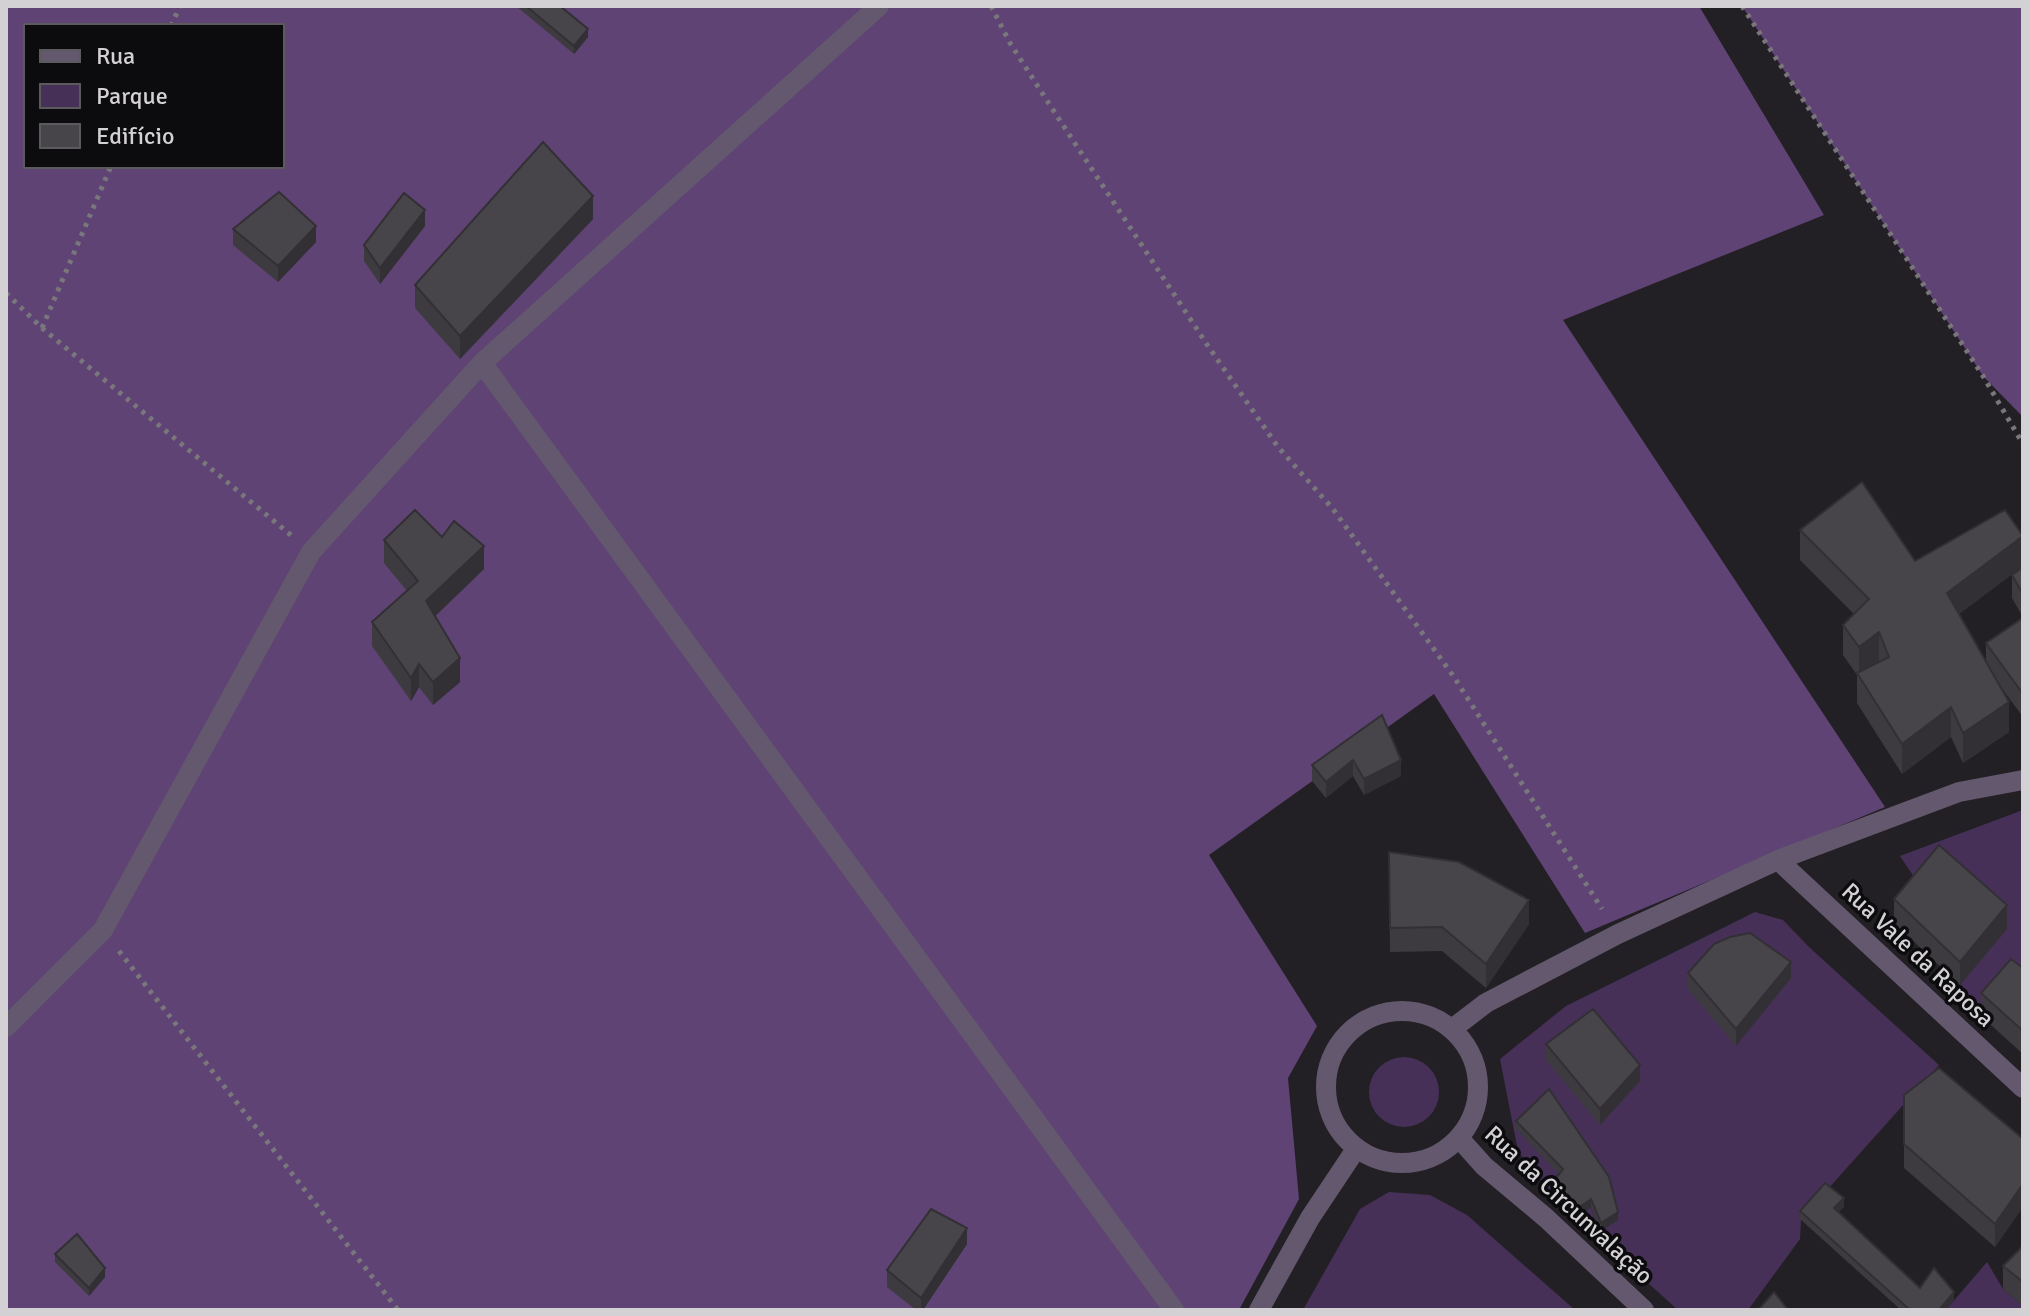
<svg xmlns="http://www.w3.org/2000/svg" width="2029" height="1316" font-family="Signika,sans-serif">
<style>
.green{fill:#463058}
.forest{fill:#5e4374;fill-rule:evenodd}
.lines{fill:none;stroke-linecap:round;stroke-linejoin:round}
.path{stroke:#79777b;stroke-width:5;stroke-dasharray:4 6;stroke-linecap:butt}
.minor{stroke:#64586e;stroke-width:20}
.wall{fill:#3e3b40}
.shaded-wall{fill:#323034}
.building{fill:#48454a;stroke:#323034;stroke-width:2}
.labels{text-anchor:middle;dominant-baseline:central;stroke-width:7;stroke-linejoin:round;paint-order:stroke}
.street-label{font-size:24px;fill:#d3d1d4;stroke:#0c0b0d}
</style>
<rect width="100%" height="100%" fill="#232025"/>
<!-- green -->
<path class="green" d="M2023 810V992L1981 1016 1960 985 2006 929 1922 889 1900 856Z
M1755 912 1783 920 1810 948 1939 1065 1801 1219 1800 1239 1748 1310H1678L1576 1218 1591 1207 1601 1231 1618 1219 1563 1177 1552 1192 1532 1171 1518 1151 1500 1059 1566 1006Z
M1369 1092a35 35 0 1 1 70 0a35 35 0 1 1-70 0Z
M1389 1192 1430 1195 1467 1215 1575 1310H1303L1360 1209Z
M1987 1262 2003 1289 2023 1306V1310H1946Z"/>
<!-- forest -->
<path class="forest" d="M6 6H1699L1824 215 1563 320 1885 807 1585 933 1434 694 1209 855 1317 1026 1288 1078 1299 1199 1239 1310H6ZM26 26H282V166H26Z
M1742 6H2023V417L1983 376Z"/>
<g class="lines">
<!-- path -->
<path class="path" d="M991 6 1010 43 1055 113 1208 346 1278 447 1333 509 1454 677 1602 909
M1742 6 1983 376 2023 444
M171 26 180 6
M6 293 42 328 292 536
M42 328 111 166
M119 951 398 1310"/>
<!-- minor -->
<path class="minor" d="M482 363 1174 1310
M1778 860 2023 1088
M1326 1087a76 76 0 1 1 152 0a76 76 0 1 1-152 0Z
M6 1027 103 930 311 552 482 363 879 6
M1452 1029 1486 1003 1618 934 1778 860 1959 792 2023 780
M1459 1138 1484 1166 1546 1218 1644 1310
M1259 1310 1310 1218 1356 1149"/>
</g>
<!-- wall -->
<path class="wall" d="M516 6H560L588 37 574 54Z
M593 219 460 359 415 308V285Z
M425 226 380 284 364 261V245Z
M233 229 316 242 278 282 233 245Z
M1800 530 1915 561 2023 536V566L1959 614 1986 661V643L2023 618V717L1998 683 2009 732 1963 763 1951 737 1902 774 1857 703V675L1843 655V625L1854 614 1800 560Z
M442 537 484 569 435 616 460 682 433 705 419 687 411 701 372 646V622L407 591 384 563V540Z
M2023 567V617L2012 598V575Z
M1382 715 1401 776 1364 795 1353 776 1326 798 1312 781V765Z
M1389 852 1529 924 1486 988 1442 951 1390 952Z
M1894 899 2007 929 1960 985 1894 923Z
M2023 968V1054L1981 1016V993Z
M1688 973 1791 978 1736 1046 1688 989Z
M1546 1044 1640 1081 1600 1125 1546 1060Z
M1904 1095 2023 1139V1207L1995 1247 1904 1168Z
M1516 1121 1618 1220 1601 1231 1591 1207 1576 1218 1552 1192V1183L1559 1174 1516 1129Z
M1844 1207 1838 1212 1920 1288 1954 1300 1946 1310H1901L1800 1219V1211Z
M967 1244 923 1310H916L887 1287V1270Z
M2023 1246V1306L2003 1289V1266Z
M55 1254 105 1277 89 1296 55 1262Z"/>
<!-- shaded-wall -->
<path class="shaded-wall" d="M588 29V37L574 54V46Z
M593 196V219L460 359V336Z
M425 210V226L380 284V268Z
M316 226V242L278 282V266Z
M2023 536V566L1947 623V593Z
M484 546V569L426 625V601Z
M1879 632V662L1859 677V647Z
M460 658V682L433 705V682Z
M419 664V687L411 701V678Z
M2009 702V732L1963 763V733Z
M1951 707V737L1902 774V744Z
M1353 760V776L1326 798V782Z
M1401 760V776L1364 795V779Z
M1529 900V924L1486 988V964Z
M2007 905V929L1960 985V962Z
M1791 962V978L1736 1046V1029Z
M1640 1065V1081L1600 1125V1109Z
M2023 1184V1207L1995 1247V1224Z
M1844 1198V1207L1834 1216V1208Z
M1591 1199V1207L1576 1218V1210Z
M1618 1212V1220L1601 1231V1223Z
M967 1228V1244L923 1310H921V1298Z
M105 1268V1277L89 1296V1288Z
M1954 1292V1300L1946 1310H1939Z"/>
<!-- building -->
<path class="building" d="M526 6H560L588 29 574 46Z
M543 142 593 196 460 336 415 285Z
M279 192 316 226 278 266 233 229Z
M404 193 425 210 380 268 364 245Z
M1862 482 1915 561 2005 510 2023 536 1947 593 2009 702 1963 733 1951 707 1902 744 1857 673 1889 657 1879 632 1859 647 1843 625 1869 599 1800 530Z
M415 510 442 537 454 521 484 546 426 601 460 658 433 682 419 664 411 678 372 622 418 581 384 540Z
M2023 567V594L2012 575Z
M2023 618V694L1986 643Z
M1382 715 1401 760 1364 779 1353 760 1326 782 1312 765Z
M1939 845 2007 905 1960 962 1894 899Z
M1389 852 1459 862 1529 900 1486 964 1442 927 1390 928Z
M1750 933 1791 962 1736 1029 1688 973 1714 944 1730 937Z
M2011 959 2023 968V1031L1981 993Z
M1593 1009 1640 1065 1600 1109 1546 1044Z
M1939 1068 2023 1139V1184L1995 1224 1904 1144V1095Z
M1549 1089 1609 1177 1618 1212 1601 1223 1591 1199 1576 1210 1552 1183 1563 1169 1516 1121Z
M1825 1183 1844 1198 1834 1208 1920 1288 1934 1268 1954 1292 1939 1310H1910L1800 1211Z
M931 1209 967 1228 921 1298 887 1270Z
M77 1234 105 1268 89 1288 55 1254Z
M2023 1246V1282L2003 1266Z
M1774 1292 1788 1310H1758Z"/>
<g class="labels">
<!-- street labels -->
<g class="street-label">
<text transform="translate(1918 955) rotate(43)">Rua Vale da Raposa</text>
<text transform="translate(1569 1205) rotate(43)">Rua da Circunvalação</text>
</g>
</g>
<!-- border -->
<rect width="2029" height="1316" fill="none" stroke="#d3d1d4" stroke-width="16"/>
<!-- legend -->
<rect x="24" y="24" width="260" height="144" fill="#0c0b0d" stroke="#5c5a5d" stroke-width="2"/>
<rect x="40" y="50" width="40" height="12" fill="#64586e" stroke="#5c5a5d" stroke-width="2"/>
<text x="96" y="64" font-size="24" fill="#d3d1d4">Rua</text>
<rect x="40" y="84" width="40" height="24" fill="#463058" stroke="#5c5a5d" stroke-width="2"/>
<text x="96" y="104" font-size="24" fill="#d3d1d4">Parque</text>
<rect x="40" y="124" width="40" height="24" fill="#48454a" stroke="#5c5a5d" stroke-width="2"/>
<text x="96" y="144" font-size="24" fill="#d3d1d4">Edifício</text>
</svg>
